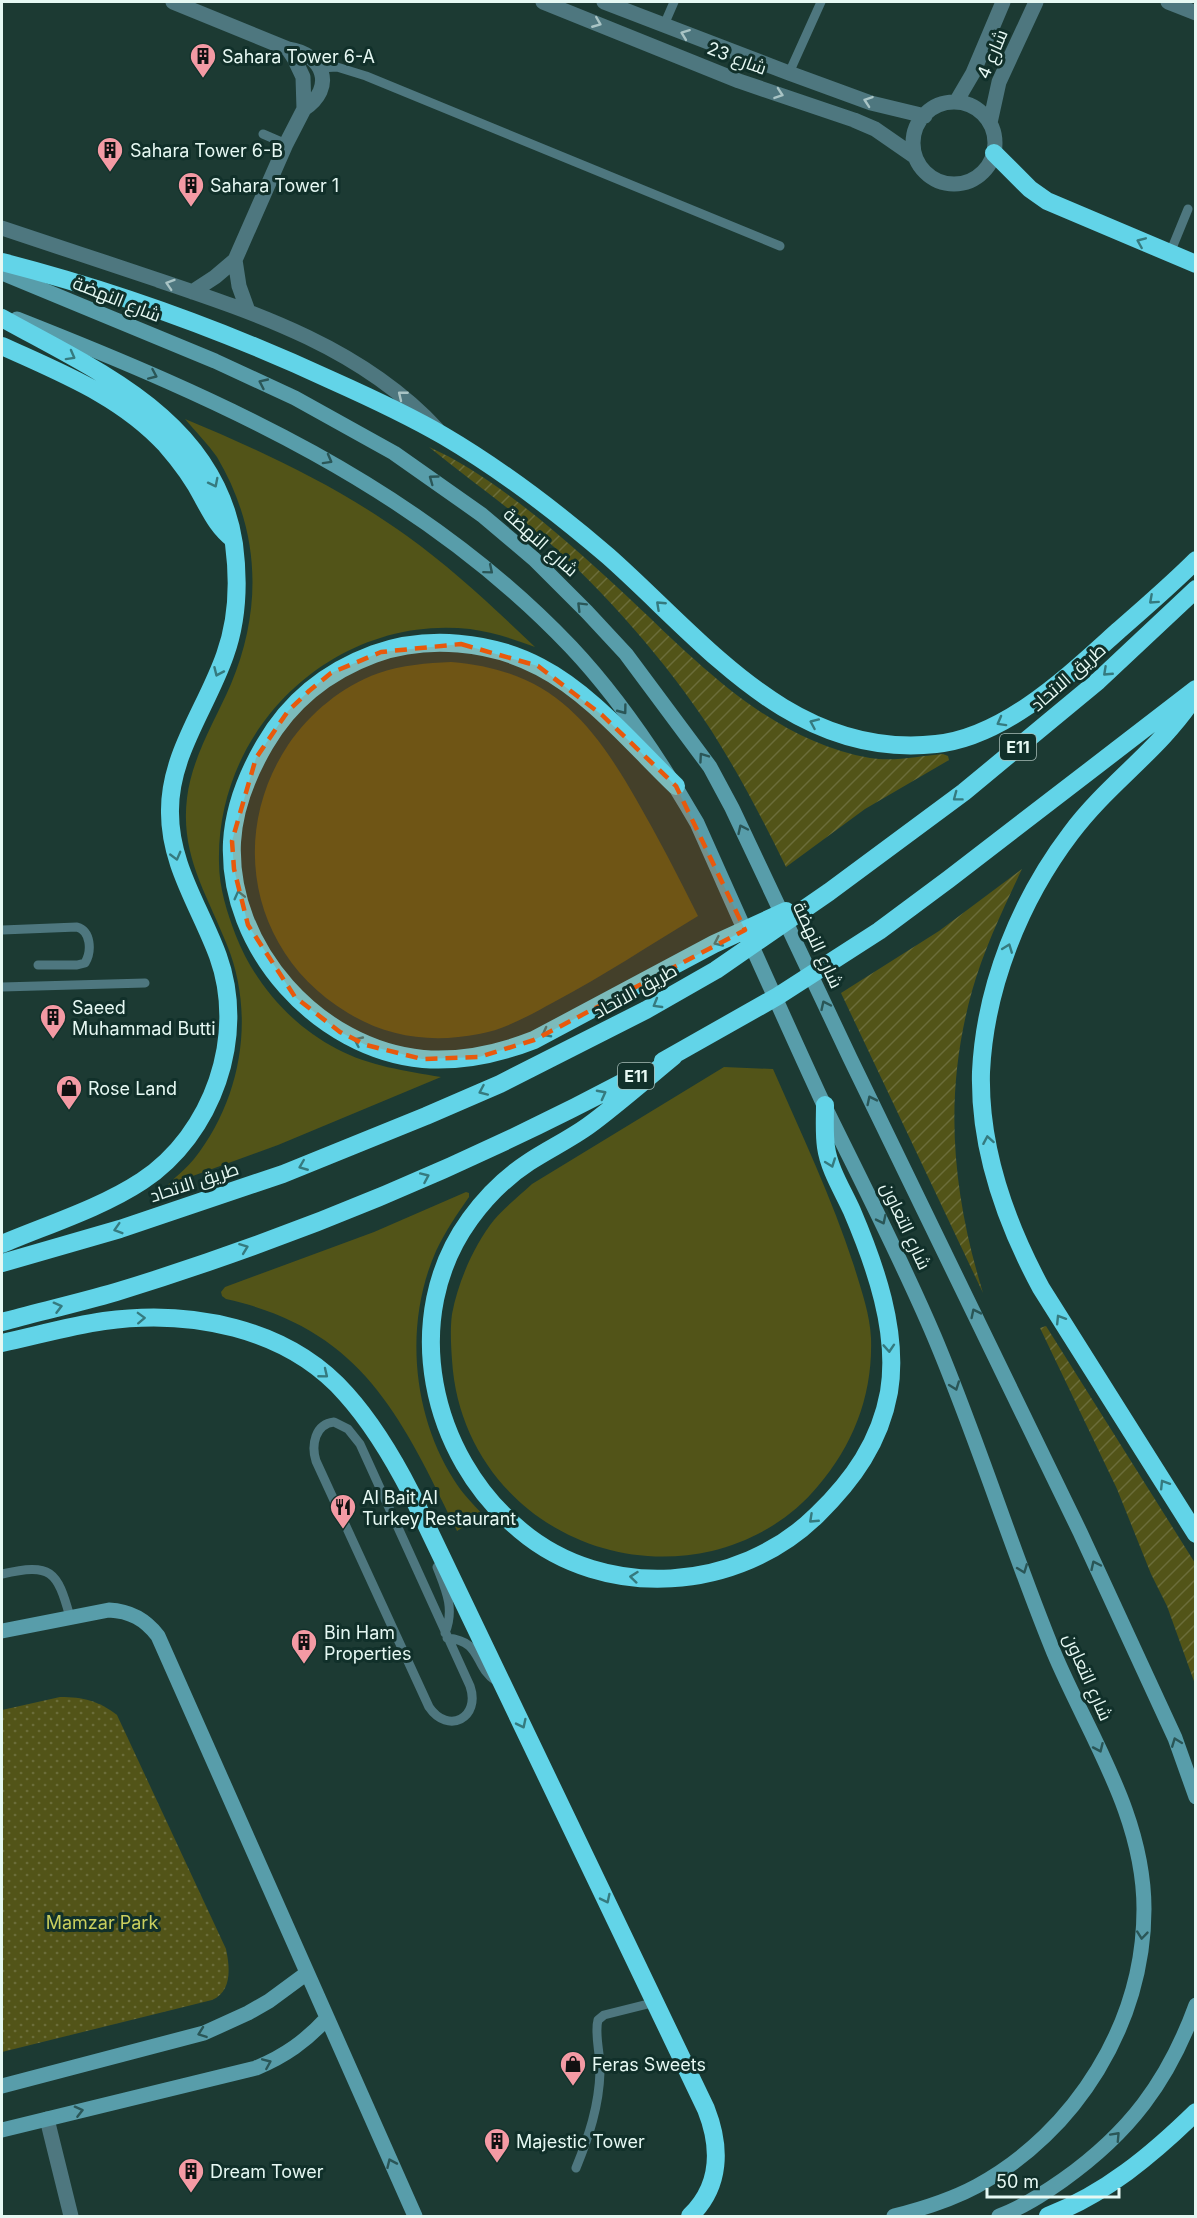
<svg xmlns="http://www.w3.org/2000/svg" width="1197" height="2218" font-family="Inter,Cairo,sans-serif">
<style>
.grass{fill:#525418}
.park{fill:url(#park-dots)}
.garden{fill:url(#garden-furrows)}
.lines{fill:none;stroke-linecap:round;stroke-linejoin:round}
.lane{stroke:#4e777f;stroke-width:9}
.street{stroke:#4e777f;stroke-width:15}
.secondary{stroke:#589daa;stroke-width:15}
.highway{stroke:#62d4e8;stroke-width:18}
.oneway{stroke:#a9c4c5}
.oneway2{stroke:#357a7f}
.oneway3{stroke:#2a5657}
.marked{fill:#e8590c;fill-opacity:0.2;stroke:#e8590c;stroke-width:4.5;stroke-dasharray:12 8;stroke-linejoin:round}
.labels{text-anchor:middle;dominant-baseline:central;stroke-width:6;stroke-linejoin:round;paint-order:stroke}
.shield{fill:#11302a;stroke:#a6bcb7;stroke-width:1.5}
.shield-label{font-size:16px;font-weight:bold;fill:#e6f8f3}
.street-label{font-size:18px;fill:#e6f8f3;stroke:#11302a}
.poi-label{font-size:18px;fill:#e6f8f3;stroke:#11302a;text-anchor:start}
.park-label{font-size:18px;fill:#cacf5e;stroke:#11302a}
</style>
<defs>
<pattern id="park-dots" width="8" height="8" patternUnits="userSpaceOnUse" patternTransform="scale(1.5)"><rect width="8" height="8" fill="#525418"/><path d="M2 2h.1M6 6h.1" fill="none" stroke="#6b6d3a" stroke-width="1.8" stroke-linecap="round"/></pattern>
<pattern id="garden-furrows" width="10" height="10" patternUnits="userSpaceOnUse" patternTransform="scale(1.5)"><rect width="10" height="10" fill="#525418"/><path d="M-1 1l2-2M0 10L10 0M9 11l2-2" fill="none" stroke="#6b6d3a"/></pattern>
</defs>
<rect width="100%" height="100%" fill="#1c3a33"/>
<!-- grass -->
<path class="grass" d="M185 419C262 451 339 487 407 536 453 569 494 608 535 647 514 639 492 632 470 629 335 614 216 727 219 862 219 888 227 912 236 936 255 984 291 1025 337 1049 369 1066 406 1071 441 1077L278 1145 168 1185C176 1176 186 1169 194 1159 241 1100 256 1016 227 945 207 894 180 855 187 798 192 757 215 721 231 684 263 607 260 530 217 457 208 444 195 431 185 419Z
M451 662C549 670 590 719 636 799 658 837 678 876 698 916 650 945 603 976 554 1002 530 1015 506 1029 479 1034 433 1043 389 1038 348 1013 252 956 227 837 288 745 310 713 342 686 379 673 402 665 427 663 451 662Z
M724 1067 773 1069C801 1133 832 1198 854 1266 861 1289 870 1314 871 1338 873 1394 854 1444 818 1486 791 1519 753 1541 712 1551 584 1580 460 1492 452 1360 451 1345 450 1329 452 1314 458 1282 474 1245 494 1220 505 1207 519 1196 532 1184Z
M466 1192 469 1193V1197C457 1214 445 1232 436 1251 404 1323 412 1414 454 1480 462 1493 473 1504 483 1515L457 1531C401 1416 362 1329 226 1299L222 1296 221 1292 225 1287 374 1232Z"/>
<!-- park -->
<path class="park" d="M60 1697C83 1697 99 1701 117 1715L226 1949C230 1968 232 1991 212 2000L2 2052V1710Z"/>
<!-- garden -->
<path class="garden" d="M429 447C499 478 575 548 631 600 700 665 772 741 870 758 894 762 919 756 943 754L948 756 949 760 865 809 786 867C763 820 739 774 711 730 666 661 605 592 544 538 507 506 467 478 429 447Z
M1022 869C1003 909 984 949 972 991 943 1095 952 1191 983 1293L841 993 939 931Z
M1046 1326 1195 1563V1684L1167 1606 1151 1574 1117 1489 1040 1328Z"/>
<g class="lines">
<!-- lane -->
<path class="lane" d="M664 25 674 2
M320 68 337 67 366 76 780 246
M789 73 821 2
M263 134 286 144
M1170 253 1188 209
M2 930 77 927C91 931 92 951 85 963L77 965H38
M2 987 145 983
M334 1422 348 1429 360 1444 470 1686C481 1718 448 1735 429 1707L316 1461C311 1445 315 1424 334 1422Z
M437 1567C446 1590 455 1609 445 1633
M2 1574C51 1563 57 1570 70 1617
M447 1638C483 1641 473 1666 496 1681
M576 2168C589 2136 599 2106 600 2072 601 2056 594 2034 598 2020L604 2015 656 2002"/>
<!-- street -->
<path class="street" d="M173 2 288 49C324 54 336 88 304 109
M543 2 739 81 854 120 875 129 914 156
M604 2 789 73 871 103 925 116
M1168 2 1196 13
M956 102 973 73 1003 2
M913 143a41 41 0 1 1 82 0a41 41 0 1 1-82 0Z
M990 123 999 82 1036 2
M2 228C54 245 106 263 158 280 259 314 363 349 437 429
M235 260 239 286 248 311
M192 292 215 277 235 260 286 144 304 109 303 77 294 58 288 49
M47 2119 71 2216"/>
<!-- secondary -->
<path class="secondary" d="M2 273 215 361 295 398 394 453 482 515 534 559 587 612 626 654 710 767 732 808 850 1058 1080 1532 1175 1738 1196 1797
M17 319C220 399 418 486 571 647 620 699 661 761 697 823 739 917 780 1010 823 1103 861 1181 900 1256 934 1336 978 1440 1011 1548 1054 1653 1089 1736 1144 1815 1144 1909 1144 2023 1076 2132 977 2186 951 2200 922 2209 894 2216
M2 1631 109 1610C130 1611 145 1619 158 1636L415 2216
M2 2086 204 2033 248 2013 269 2001 307 1973
M2 2130 256 2068C285 2056 306 2041 327 2018
M999 2216C1022 2208 1043 2194 1063 2180 1129 2133 1168 2082 1196 2005"/>
<!-- highway -->
<path class="highway" d="M994 153 1030 189 1047 201 1196 264
M2 262C115 291 225 331 331 380 369 397 408 415 444 436 500 469 559 514 608 556 704 641 792 760 936 744 1005 737 1069 675 1118 631 1144 608 1171 585 1196 560
M2 318C99 372 215 420 234 544 239 582 238 619 225 655 207 707 170 754 170 810 169 864 200 907 218 956 247 1036 213 1134 142 1181 101 1208 47 1225 2 1244
M2 346C61 373 121 396 166 445 180 461 194 480 203 498 212 514 218 527 233 539
M1195 696C1160 750 1108 783 1071 833 1020 900 985 987 981 1072 979 1147 1006 1223 1041 1288L1196 1534
M676 786C634 746 592 694 540 667 491 641 427 635 374 654 328 671 290 701 265 744 248 773 234 808 232 842 227 948 318 1049 423 1059 462 1062 498 1054 534 1040L714 944 786 911
M674 1056C646 1079 618 1104 588 1126 570 1139 549 1149 529 1162 506 1177 486 1197 470 1219 399 1317 430 1456 520 1530 605 1602 739 1592 817 1515 853 1480 880 1442 889 1392 899 1332 875 1265 852 1211 843 1191 829 1169 826 1147 824 1133 825 1119 825 1105
M663 1061 778 996 879 931 949 879 1196 689
M2 1263 120 1229 283 1174 426 1116 500 1084 646 1010 716 970 829 892 964 792 1098 681 1196 589
M2 1322C39 1312 78 1303 116 1292 296 1237 472 1163 639 1074
M2 1343C35 1336 69 1326 104 1321 189 1309 287 1327 346 1394 373 1424 393 1458 411 1493L706 2109C721 2147 721 2186 690 2216
M1048 2216C1105 2194 1152 2155 1196 2112"/>
</g>
<!-- one-way arrows -->
<defs><path id="oneway-chevron" d="M-2-3.5L2.5 0L-2 3.5" fill="none" stroke-width="1.6" stroke-linecap="round" stroke-linejoin="round" transform="scale(1.5)"/></defs>
<g class="oneway">
<use href="#oneway-chevron" transform="translate(597 23) rotate(22)"/>
<use href="#oneway-chevron" transform="translate(685 34) rotate(-159)"/>
<use href="#oneway-chevron" transform="translate(779 94) rotate(19)"/>
<use href="#oneway-chevron" transform="translate(868 101) rotate(-161)"/>
<use href="#oneway-chevron" transform="translate(170 284) rotate(-162)"/>
<use href="#oneway-chevron" transform="translate(402 395) rotate(-141)"/>
</g>
<g class="oneway2">
<use href="#oneway-chevron" transform="translate(1141 242) rotate(-157)"/>
<use href="#oneway-chevron" transform="translate(71 356) rotate(29)"/>
<use href="#oneway-chevron" transform="translate(214 483) rotate(63)"/>
<use href="#oneway-chevron" transform="translate(1153 600) rotate(138)"/>
<use href="#oneway-chevron" transform="translate(660 605) rotate(-137)"/>
<use href="#oneway-chevron" transform="translate(218 672) rotate(114)"/>
<use href="#oneway-chevron" transform="translate(1107 672) rotate(137)"/>
<use href="#oneway-chevron" transform="translate(1001 722) rotate(151)"/>
<use href="#oneway-chevron" transform="translate(814 723) rotate(-156)"/>
<use href="#oneway-chevron" transform="translate(957 797) rotate(143)"/>
<use href="#oneway-chevron" transform="translate(176 856) rotate(75)"/>
<use href="#oneway-chevron" transform="translate(239 895) rotate(-104)"/>
<use href="#oneway-chevron" transform="translate(718 942) rotate(155)"/>
<use href="#oneway-chevron" transform="translate(1008 948) rotate(-69)"/>
<use href="#oneway-chevron" transform="translate(657 1004) rotate(150)"/>
<use href="#oneway-chevron" transform="translate(546 1033) rotate(152)"/>
<use href="#oneway-chevron" transform="translate(358 1041) rotate(-155)"/>
<use href="#oneway-chevron" transform="translate(483 1091) rotate(156)"/>
<use href="#oneway-chevron" transform="translate(602 1094) rotate(-28)"/>
<use href="#oneway-chevron" transform="translate(988 1140) rotate(-100)"/>
<use href="#oneway-chevron" transform="translate(831 1163) rotate(70)"/>
<use href="#oneway-chevron" transform="translate(303 1166) rotate(158)"/>
<use href="#oneway-chevron" transform="translate(425 1177) rotate(-24)"/>
<use href="#oneway-chevron" transform="translate(118 1229) rotate(163)"/>
<use href="#oneway-chevron" transform="translate(244 1248) rotate(-21)"/>
<use href="#oneway-chevron" transform="translate(58 1307) rotate(-15)"/>
<use href="#oneway-chevron" transform="translate(141 1318) rotate(-2)"/>
<use href="#oneway-chevron" transform="translate(1060 1319) rotate(-122)"/>
<use href="#oneway-chevron" transform="translate(889 1348) rotate(86)"/>
<use href="#oneway-chevron" transform="translate(324 1374) rotate(39)"/>
<use href="#oneway-chevron" transform="translate(1164 1484) rotate(-122)"/>
<use href="#oneway-chevron" transform="translate(813 1519) rotate(137)"/>
<use href="#oneway-chevron" transform="translate(634 1577) rotate(-174)"/>
<use href="#oneway-chevron" transform="translate(522 1724) rotate(64)"/>
<use href="#oneway-chevron" transform="translate(606 1899) rotate(64)"/>
</g>
<g class="oneway3">
<use href="#oneway-chevron" transform="translate(153 375) rotate(24)"/>
<use href="#oneway-chevron" transform="translate(263 383) rotate(-155)"/>
<use href="#oneway-chevron" transform="translate(328 460) rotate(29)"/>
<use href="#oneway-chevron" transform="translate(433 479) rotate(-144)"/>
<use href="#oneway-chevron" transform="translate(489 570) rotate(40)"/>
<use href="#oneway-chevron" transform="translate(581 606) rotate(-135)"/>
<use href="#oneway-chevron" transform="translate(623 710) rotate(53)"/>
<use href="#oneway-chevron" transform="translate(703 757) rotate(-125)"/>
<use href="#oneway-chevron" transform="translate(742 829) rotate(-115)"/>
<use href="#oneway-chevron" transform="translate(825 1005) rotate(-115)"/>
<use href="#oneway-chevron" transform="translate(871 1100) rotate(-116)"/>
<use href="#oneway-chevron" transform="translate(882 1220) rotate(64)"/>
<use href="#oneway-chevron" transform="translate(975 1313) rotate(-116)"/>
<use href="#oneway-chevron" transform="translate(955 1386) rotate(70)"/>
<use href="#oneway-chevron" transform="translate(1095 1565) rotate(-115)"/>
<use href="#oneway-chevron" transform="translate(1023 1569) rotate(69)"/>
<use href="#oneway-chevron" transform="translate(1176 1742) rotate(-111)"/>
<use href="#oneway-chevron" transform="translate(1099 1748) rotate(66)"/>
<use href="#oneway-chevron" transform="translate(1142 1935) rotate(96)"/>
<use href="#oneway-chevron" transform="translate(202 2033) rotate(160)"/>
<use href="#oneway-chevron" transform="translate(267 2063) rotate(-23)"/>
<use href="#oneway-chevron" transform="translate(79 2111) rotate(-14)"/>
<use href="#oneway-chevron" transform="translate(1116 2136) rotate(-47)"/>
<use href="#oneway-chevron" transform="translate(391 2163) rotate(-114)"/>
</g>
<!-- marked area -->
<path class="marked" d="M461 644 538 666 602 715 676 786 745 930 534 1040 479 1057 422 1059 366 1045 340 1032 295 997 248 925 234 869 232 841 256 758 288 711 309 691 331 673 381 652Z"/>
<!-- icons -->
<defs>
<g id="building-pin" transform="scale(1.35)"><path d="M0 17L-7.5 6A9.5 9.5 0 1 1 7.5 6Z" fill="#f49aa4" stroke="#11302a"/><path d="M-4-6H4V6H1V3H-1V6H-4ZM-2.5-4.3h1.7v1.8h-1.7ZM.8-4.3h1.7v1.8H.8ZM-2.5-1h1.7V.8h-1.7ZM.8-1h1.7V.8H.8Z" fill="#111"/></g>
<g id="shop-pin" transform="scale(1.35)"><path d="M0 17L-7.5 6A9.5 9.5 0 1 1 7.5 6Z" fill="#f49aa4" stroke="#11302a"/><path d="M-5-2.5h2.3a2.7 3.5 0 0 1 5.4 0H5L5.5 6h-11ZM-1.5-2.5h3a1.5 2.3 0 0 0-3 0Z" fill="#111"/></g>
<g id="restaurant-pin" transform="scale(1.35)"><path d="M0 17L-7.5 6A9.5 9.5 0 1 1 7.5 6Z" fill="#f49aa4" stroke="#11302a"/><path d="M-5-6h1v4h1v-4h1v4h1v-4h1v5L-1.5 .5V6h-2V.5L-5-1ZM5-6V6H3V1.5H1.5Q1.5-4 5-6Z" fill="#111"/></g>
</defs>
<g fill-rule="evenodd">
<use href="#building-pin" x="203" y="56"/>
<use href="#building-pin" x="110" y="150"/>
<use href="#building-pin" x="191" y="185"/>
<use href="#building-pin" x="53" y="1017"/>
<use href="#shop-pin" x="69" y="1088"/>
<use href="#restaurant-pin" x="343" y="1507"/>
<use href="#building-pin" x="304" y="1642"/>
<use href="#shop-pin" x="573" y="2064"/>
<use href="#building-pin" x="497" y="2141"/>
<use href="#building-pin" x="191" y="2171"/>
</g>
<g class="labels">
<!-- shield labels -->
<g class="shield">
<rect x="1000" y="734" width="36" height="26" rx="4.5"/>
<rect x="618" y="1063" width="36" height="26" rx="4.5"/>
</g>
<g class="shield-label">
<text x="1018" y="747">E11</text>
<text x="636" y="1076">E11</text>
</g>
<!-- street labels -->
<g class="street-label">
<text transform="translate(992 54) rotate(-67)">شارع 4</text>
<text transform="translate(737 58) rotate(21)">شارع 23</text>
<text transform="translate(117 299) rotate(22)">شارع النهضة</text>
<text transform="translate(541 542) rotate(42)">شارع النهضة</text>
<text transform="translate(1068 677) rotate(-41)">طريق الاتحاد</text>
<text transform="translate(818 945) rotate(65)">شارع النهضة</text>
<text transform="translate(635 991) rotate(-29)">طريق الاتحاد</text>
<text transform="translate(194 1182) rotate(-18)">طريق الاتحاد</text>
<text transform="translate(906 1226) rotate(65)">شارع التعاون</text>
<text transform="translate(1088 1677) rotate(66)">شارع التعاون</text>
</g>
<!-- poi labels -->
<g class="poi-label">
<text x="222" y="56">Sahara Tower 6-A</text>
<text x="130" y="150">Sahara Tower 6-B</text>
<text x="210" y="185">Sahara Tower 1</text>
<text x="72" y="1007">Saeed<tspan x="72" dy="21">Muhammad Butti</tspan></text>
<text x="88" y="1088">Rose Land</text>
<text x="362" y="1497">Al Bait Al<tspan x="362" dy="21">Turkey Restaurant</tspan></text>
<text x="324" y="1632">Bin Ham<tspan x="324" dy="21">Properties</tspan></text>
<text x="592" y="2064">Feras Sweets</text>
<text x="516" y="2141">Majestic Tower</text>
<text x="210" y="2171">Dream Tower</text>
</g>
<!-- park labels -->
<g class="park-label">
<text x="102" y="1922">Mamzar Park</text>
</g>
</g>
<!-- border -->
<rect width="1197" height="2218" fill="none" stroke="#e6f8f3" stroke-width="6"/>
<!-- scale -->
<path d="M987 2188v9h132v-9" fill="none" stroke="#e6f8f3" stroke-width="3"/>
<text x="996" y="2188" font-size="18" fill="#e6f8f3" stroke="#11302a" stroke-width="4.5" paint-order="stroke">50 m</text>
</svg>
